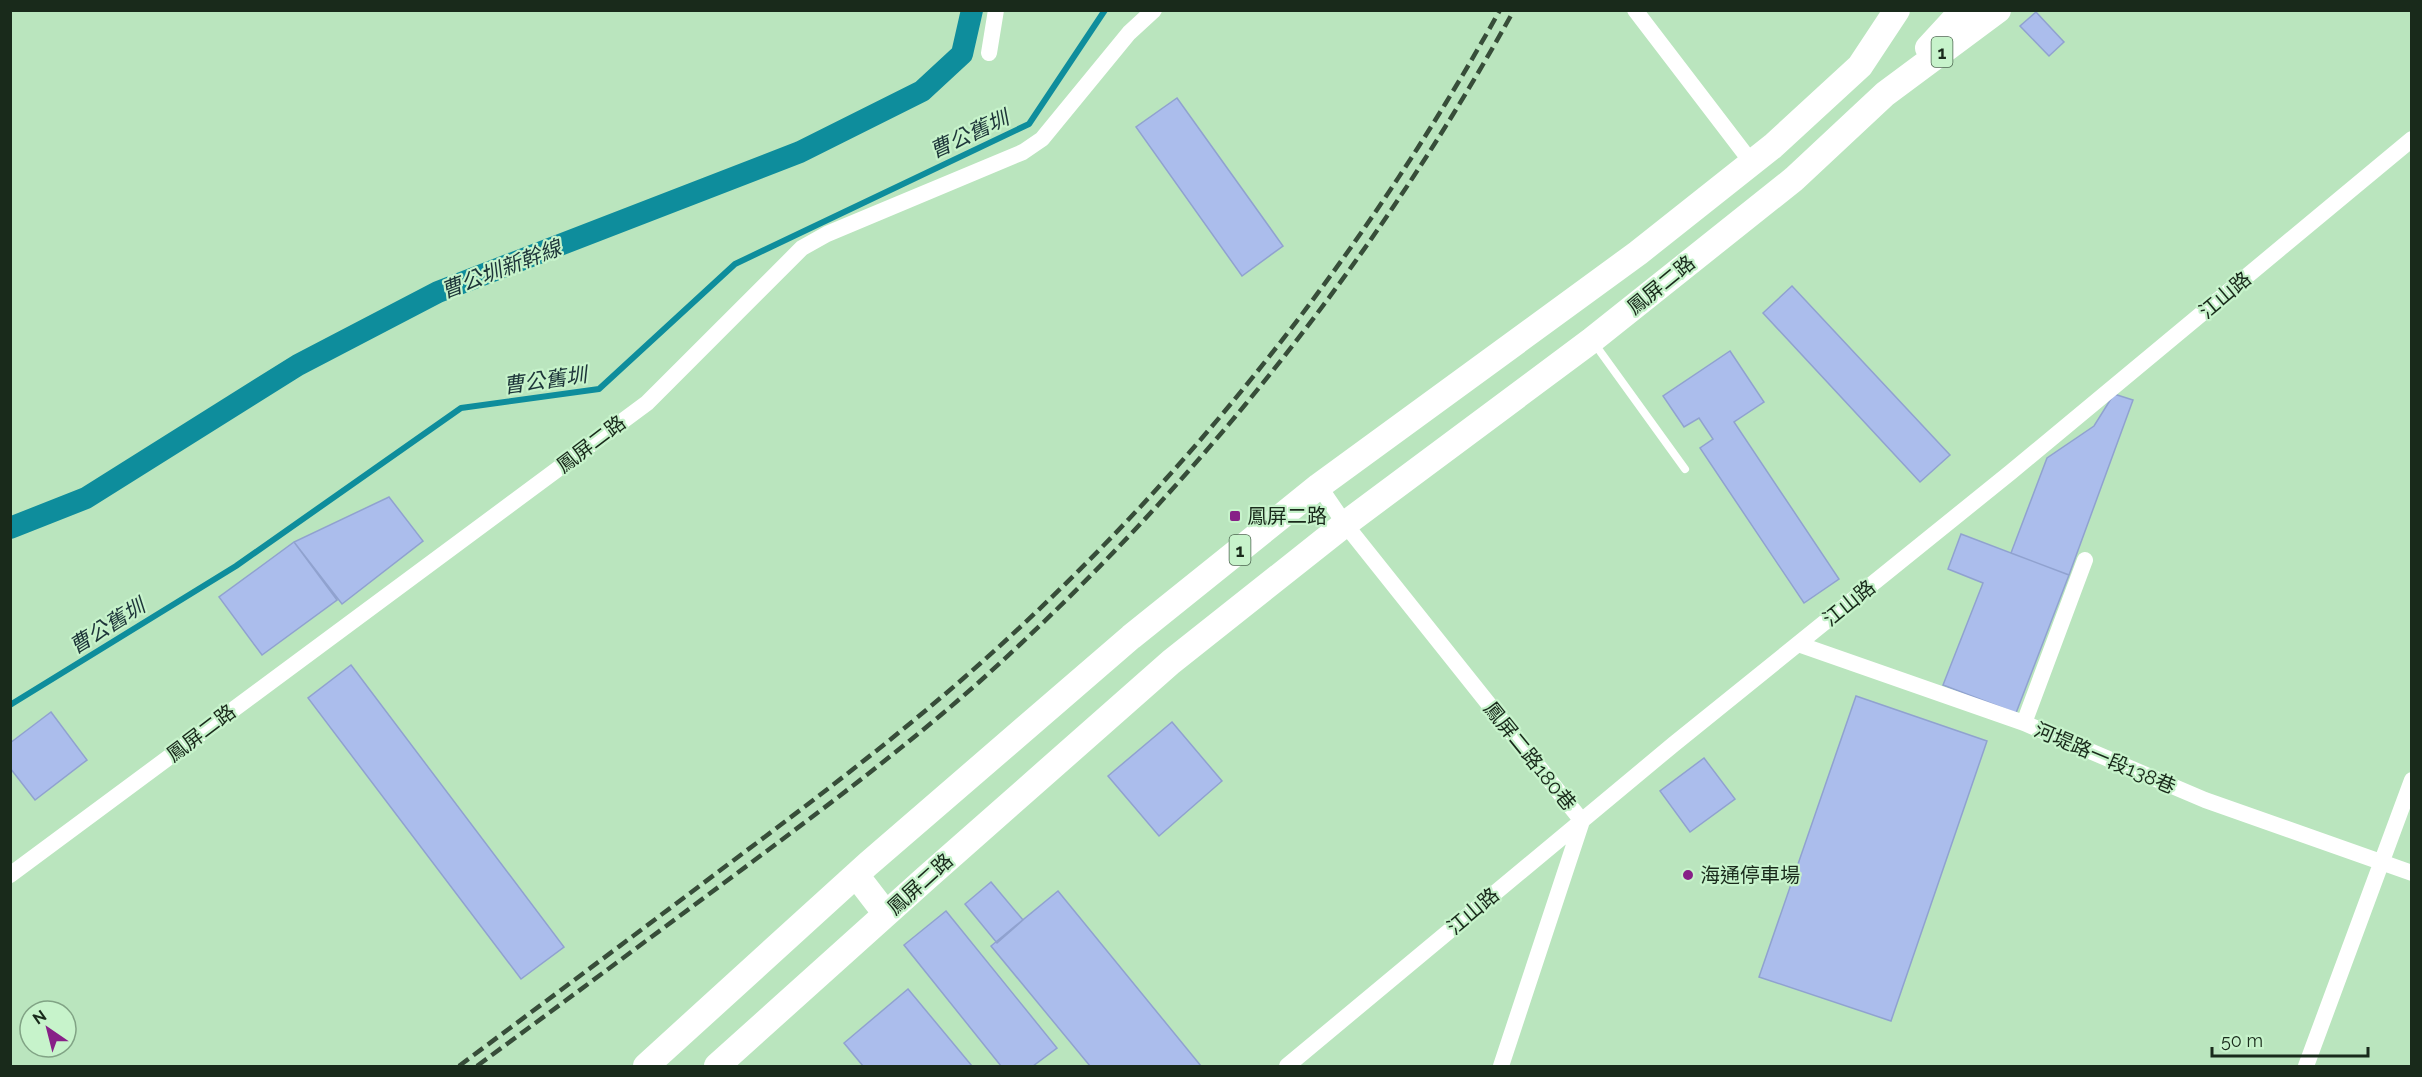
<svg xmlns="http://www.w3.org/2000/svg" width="2422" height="1077" font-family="Raleway,'Noto Sans TC',sans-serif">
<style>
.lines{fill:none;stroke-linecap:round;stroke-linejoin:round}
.stream{stroke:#0e8d9c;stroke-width:6}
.canal{stroke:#0e8d9c;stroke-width:22}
.building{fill:#abbdec;stroke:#90a2cf;stroke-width:1.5}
.service{stroke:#fff;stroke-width:8}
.minor{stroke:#fff;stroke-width:16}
.primary{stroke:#fff;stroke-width:26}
.rail{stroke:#374d39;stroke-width:4.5;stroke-dasharray:12 6;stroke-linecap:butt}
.poi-dot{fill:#872087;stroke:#c7f3cb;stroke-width:2}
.labels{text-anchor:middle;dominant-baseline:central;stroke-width:4.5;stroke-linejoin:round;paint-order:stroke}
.shield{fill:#c7f3cb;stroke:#4d6650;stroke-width:1.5}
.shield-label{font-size:18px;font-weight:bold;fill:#192a1b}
.street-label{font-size:20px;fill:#192a1b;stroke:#c7f3cb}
.poi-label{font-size:20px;fill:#192a1b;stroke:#c7f3cb;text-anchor:start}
.water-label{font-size:21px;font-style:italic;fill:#1d3539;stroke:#c7f3cb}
</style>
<rect width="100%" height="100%" fill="#bae5be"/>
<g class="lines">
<!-- stream -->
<path class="stream" d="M10 705 236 566 461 408 599 389 735 264 1029 124 1105 10"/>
<!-- canal -->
<path class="canal" d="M10 528 86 498 298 365 438 292 800 152 922 91 962 54 972 10"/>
</g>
<!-- building -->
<path class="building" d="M2036 12 2064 42 2049 56 2020 26Z
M1177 98 1283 246 1242 276 1136 127Z
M1792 286 1950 455 1920 482 1763 313Z
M1730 351 1764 402 1734 422 1839 579 1804 603 1700 448 1713 439 1699 418 1684 427 1663 396Z
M2114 394 2133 400 2069 575 2011 553 2047 458 2094 426Z
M389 497 423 541 342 604 294 542Z
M1961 534 2069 575 2016 713 1943 685 1983 583 1948 569Z
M294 542 337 600 262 655 219 597Z
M351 665 564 947 521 979 308 698Z
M1856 696 1987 741 1891 1021 1759 977Z
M51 712 87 760 35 800 10 768V743Z
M1172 722 1222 781 1159 836 1108 776Z
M1704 758 1735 799 1690 832 1660 791Z
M991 882 1023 920 997 943 965 904Z
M1058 891 1201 1066H1090L991 946Z
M946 911 1057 1048 1033 1066H1001L904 945Z
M908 989 972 1066H863L844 1043Z"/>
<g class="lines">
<!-- service -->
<path class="service" d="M1594 343 1685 469"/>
<!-- minor -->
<path class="minor" d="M1635 10 1752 163
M989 53 996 10
M1319 486 1345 524 1582 821 1501 1066
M1798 644 2024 723 2205 800 2412 873
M2024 723 2085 560
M10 875 647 403 802 248 827 234 1023 152 1042 139 1129 33 1154 10
M1287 1066 1674 744 2011 472 2412 139
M2306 1066 2412 780"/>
<!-- primary -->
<path class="primary" d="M1928 48 1963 10
M856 875 886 914
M646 1066 868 864 1131 637 1319 486 1638 253 1773 146 1860 66 1897 10
M717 1066 925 879 1171 662 1345 524 1592 340 1794 179 1885 94 1998 10"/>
<!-- rail -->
<path class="rail" d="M459 1066C545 1002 632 937 718 872 802 809 886 746 966 676 1181 488 1361 260 1500 10
M477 1066C564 1002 650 938 736 874 819 812 901 751 978 683 1193 490 1374 263 1514 10"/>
</g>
<!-- markers -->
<g class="poi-dot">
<rect x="1229" y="510" width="12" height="12" rx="3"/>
<circle cx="1688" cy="875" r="6"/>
</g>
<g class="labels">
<!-- shield labels -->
<g class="shield">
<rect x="1931.5" y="37" width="21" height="30" rx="4.5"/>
<rect x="1229.5" y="535" width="21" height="30" rx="4.5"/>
</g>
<g class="shield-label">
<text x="1942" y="52">1</text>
<text x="1240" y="550">1</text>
</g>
<!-- street labels -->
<g class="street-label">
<text transform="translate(1661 285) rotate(-39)">鳳屏二路</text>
<text transform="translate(2225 295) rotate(-40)">江山路</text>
<text transform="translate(591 444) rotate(-37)">鳳屏二路</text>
<text transform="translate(1849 603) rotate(-39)">江山路</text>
<text transform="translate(201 733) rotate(-37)">鳳屏二路</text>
<text transform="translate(1530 756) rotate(51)">鳳屏二路180巷</text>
<text transform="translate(2105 758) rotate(23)">河堤路一段138巷</text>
<text transform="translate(920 884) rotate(-42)">鳳屏二路</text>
<text transform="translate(1473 911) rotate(-40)">江山路</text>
</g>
<!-- poi labels -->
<g class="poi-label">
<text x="1247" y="516">鳳屏二路</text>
<text x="1700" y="875">海通停車場</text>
</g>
<!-- water labels -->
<g class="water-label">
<text transform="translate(969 134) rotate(-25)">曹公舊圳</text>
<text transform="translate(501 269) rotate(-21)">曹公圳新幹線</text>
<text transform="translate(545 380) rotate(-8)">曹公舊圳</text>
<text transform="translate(107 626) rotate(-32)">曹公舊圳</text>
</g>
</g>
<!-- border -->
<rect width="2422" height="1077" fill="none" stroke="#192a1b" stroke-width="24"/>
<!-- north arrow -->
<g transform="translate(48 1029) rotate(325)"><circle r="28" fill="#c7f3cb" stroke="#81a385" stroke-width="1.5"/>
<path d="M0-4.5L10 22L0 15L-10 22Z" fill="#872087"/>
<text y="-9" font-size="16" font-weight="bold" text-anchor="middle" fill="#192a1b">N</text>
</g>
<!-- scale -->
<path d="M2212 1047v9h156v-9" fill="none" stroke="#192a1b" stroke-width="3"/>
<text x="2221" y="1047" font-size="18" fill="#192a1b" stroke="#c7f3cb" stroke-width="4.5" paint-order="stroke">50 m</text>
</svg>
